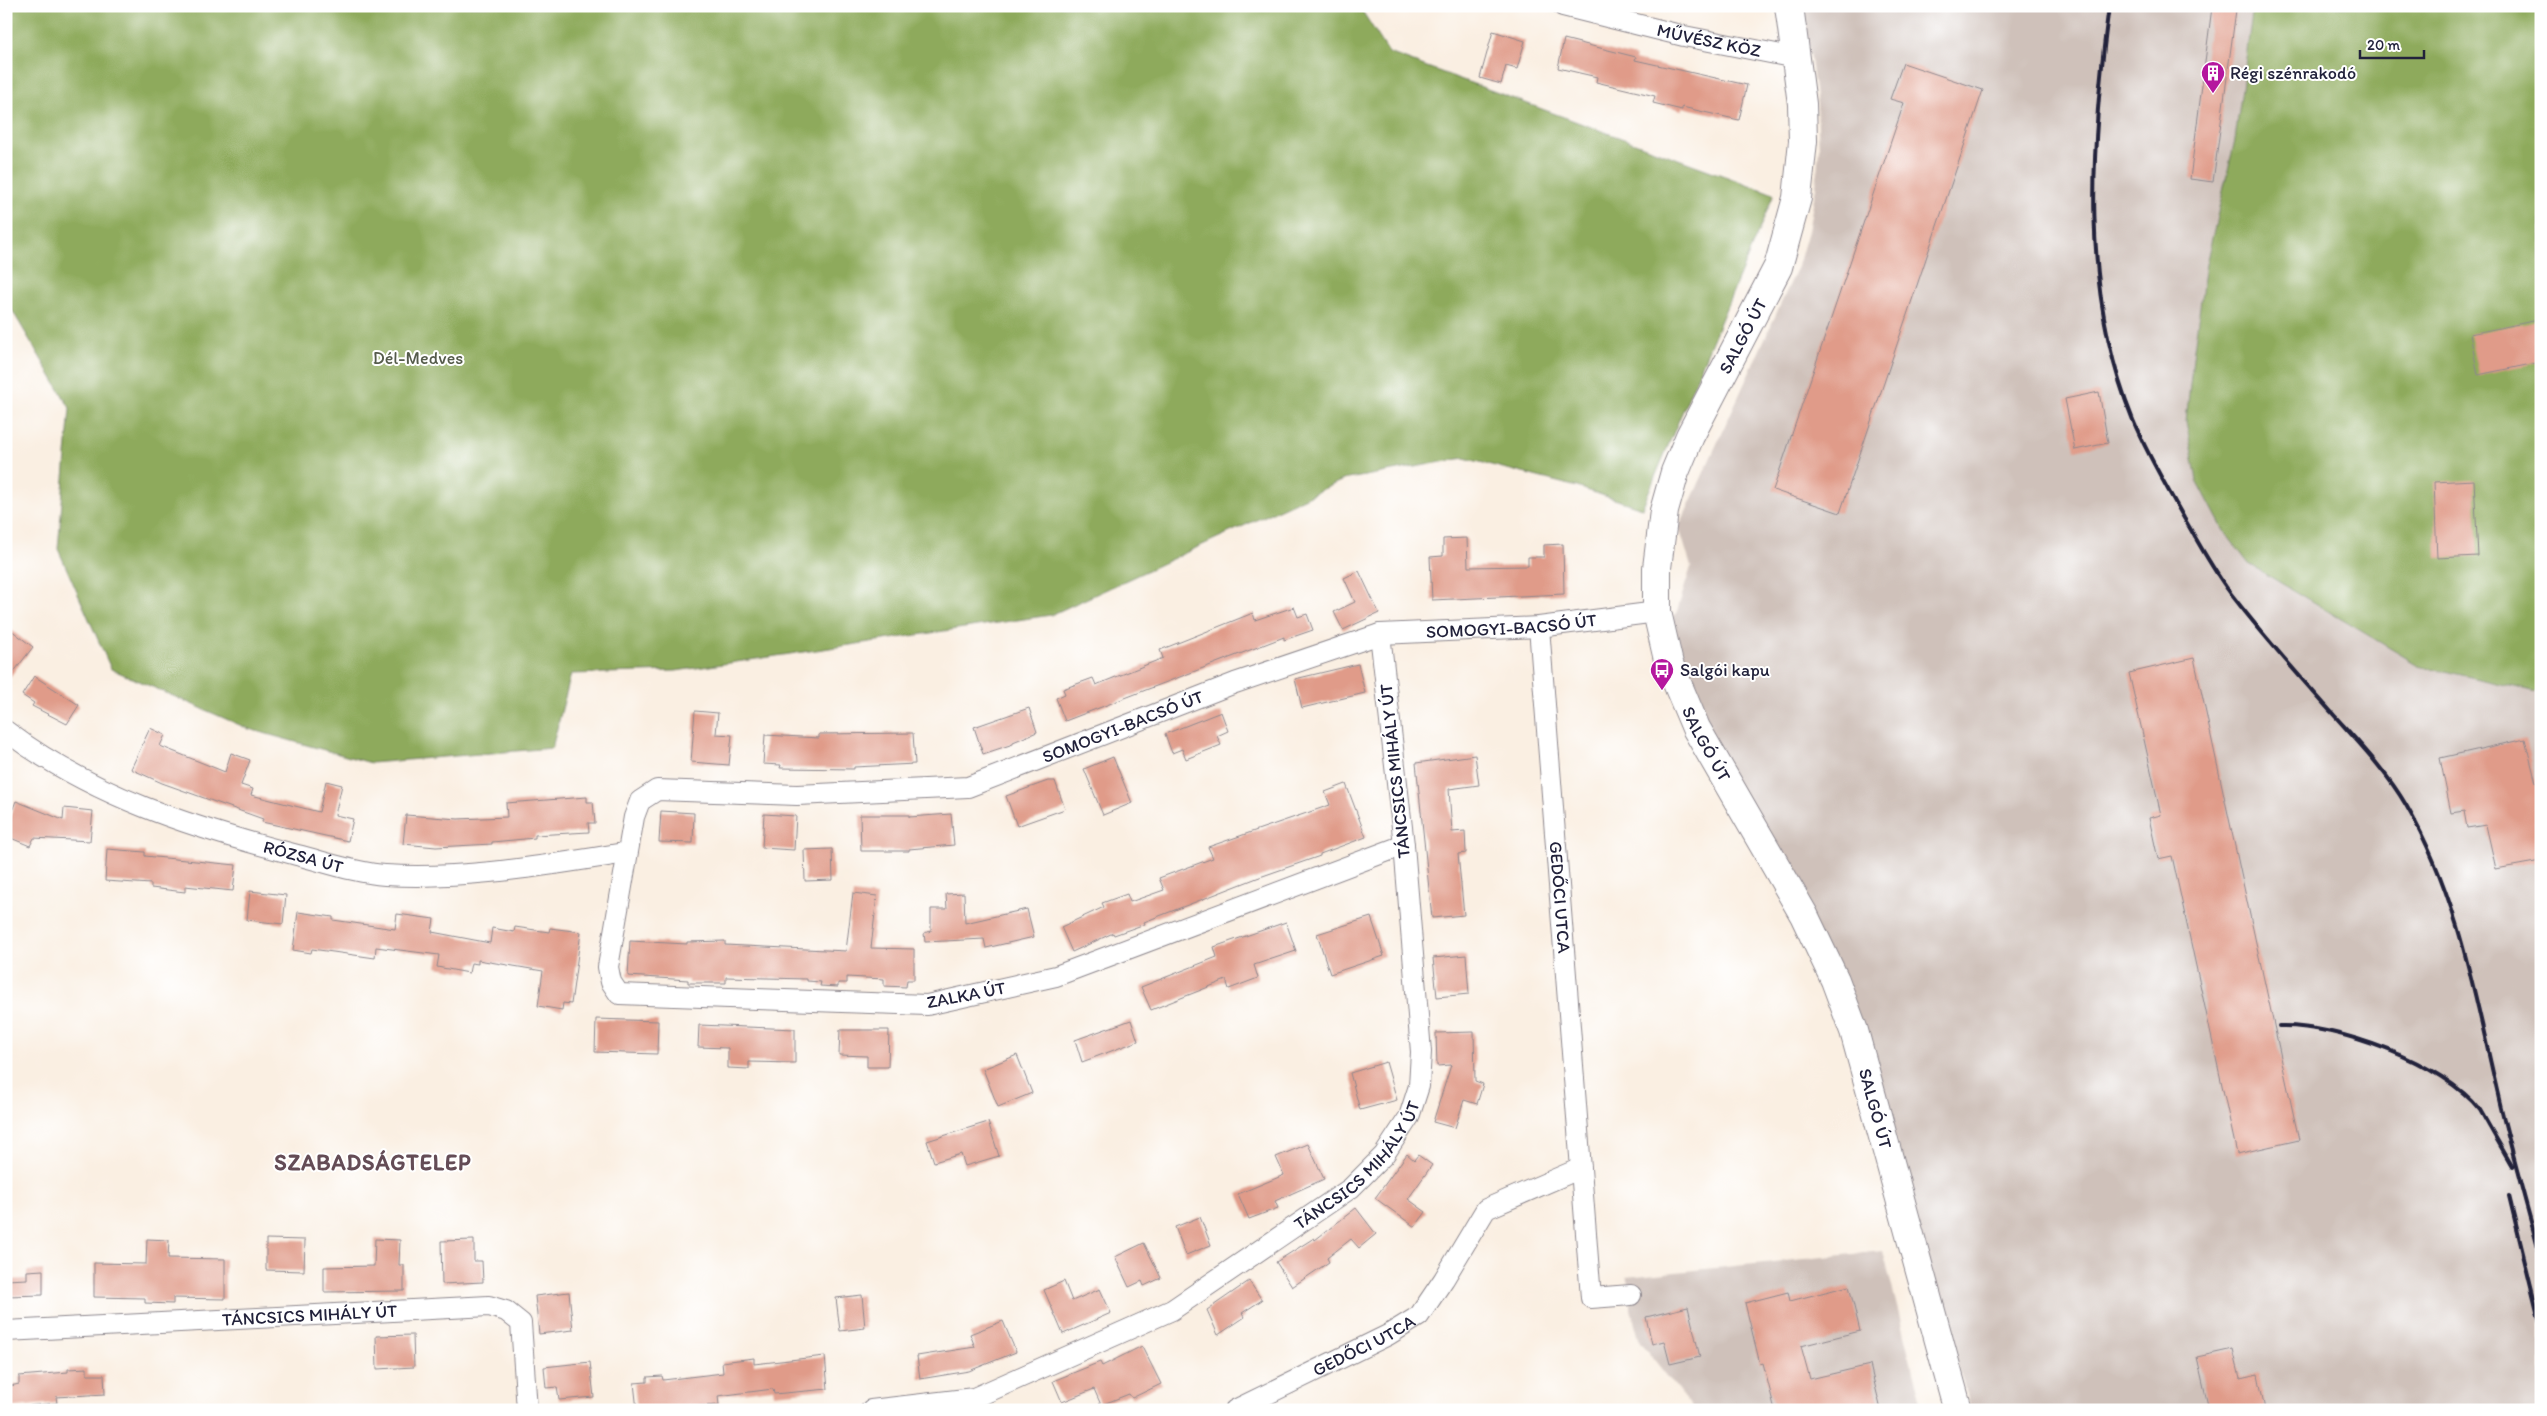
<svg xmlns="http://www.w3.org/2000/svg" width="2547" height="1416" font-family="Itim,sans-serif">
<style>
.industrial{fill:#cfc1ba}
.forest{fill:#8eaa5c;stroke:#58664c}
.building{fill:#e09b89}
.lines{fill:none;stroke-linecap:round;stroke-linejoin:round}
.street-casing{stroke:#8e888e;stroke-width:22}
.secondary-casing{stroke:#8e888e;stroke-width:30}
.street{stroke:#fff;stroke-width:20}
.secondary{stroke:#fff;stroke-width:28}
.rail{stroke:#22223b;stroke-width:4}
.labels{text-anchor:middle;dominant-baseline:central;stroke-width:4;stroke-linejoin:round;paint-order:stroke}
.street-label{font-size:18px;fill:#22223b;stroke:#fff}
.poi-label{font-size:18px;fill:#22223b;stroke:#fff;text-anchor:start}
.park-label{font-size:18px;fill:#555b4b;stroke:#fff}
.district-label{font-size:22px;font-weight:bold;letter-spacing:1px;fill:#644c56;stroke:#fff}
</style>
<rect width="100%" height="100%" fill="#fff"/>
<filter id="ink" filterUnits="userSpaceOnUse"><feTurbulence type="fractalNoise" baseFrequency=".02" numOctaves="2"/><feDisplacementMap in="SourceGraphic" scale="10" xChannelSelector="R" yChannelSelector="G"/><feConvolveMatrix kernelMatrix="1 2 1 2 8 2 1 2 1" color-interpolation-filters="sRGB"/></filter>
<filter id="wash" filterUnits="userSpaceOnUse"><feTurbulence type="fractalNoise" baseFrequency=".0096" numOctaves="4" result="noise"/><feDisplacementMap in="SourceGraphic" scale="20" xChannelSelector="R" yChannelSelector="G"/><feGaussianBlur stdDeviation="1.12" result="paint"/><feColorMatrix in="noise" values="0 0 0 0 0 0 0 0 0 0 0 0 0 0 0 0 0 1.4 0 .05"/><feComposite in="paint" operator="in"/></filter>
<g filter="url(#wash)">
<rect width="100%" height="100%" fill="#faefe2"/>
<!-- industrial -->
<path class="industrial" d="M1804 6H2253L2235 140 2206 264 2194 349 2224 531 2249 564 2418 665 2541 693V1410H1972L1956 1362 1885 1101 1719 754 1669 627 1677 611 1691 567 1679 527 1798 266 1808 231 1816 187 1819 149 1817 105Z
M1883 1251 1923 1410H1694L1640 1342 1631 1309V1295L1627 1277Z"/>
<!-- forest -->
<path class="forest" d="M6 6H1359L1389 53 1774 194 1642 508 1577 487 1464 458 1343 480 1051 615 676 671 571 674 552 748 371 763 249 729 111 669 58 549 70 408 6 300Z
M2253 6H2541V693L2418 665 2249 564 2224 531 2197 480 2186 421 2194 349 2206 264 2235 140Z"/>
<g id="blocks">
<!-- building -->
<path class="building" d="M2212 7 2236 10 2213 182 2190 179Z
M1493 31 1525 41 1517 69 1506 66 1501 84 1480 78Z
M1564 39 1636 57 1635 60 1747 85 1739 120 1682 107V110L1653 103 1655 96 1596 82 1597 77 1558 68Z
M1903 63 1983 90 1840 513 1773 490 1904 103 1890 99Z
M2538 320 2541 336V362L2478 375 2470 334Z
M2099 392 2108 443 2075 450 2065 399Z
M2474 480 2478 556 2437 558 2434 482Z
M1467 538 1468 567 1528 566V557H1544V545L1563 544 1564 594 1432 600 1430 557 1443 556V539Z
M1359 571 1379 613 1343 630 1334 612 1355 602 1344 578Z
M1294 607 1298 617 1307 614 1313 630 1284 640V637L1065 721 1056 698 1065 694 1063 689 1093 678 1096 685 1163 658 1160 650 1253 613 1255 620Z
M6 626 33 647 6 682Z
M2194 658 2299 1140 2237 1154 2172 856 2158 859 2149 818 2161 815 2129 673Z
M1358 664 1365 693 1302 708 1295 679Z
M34 676 79 705 67 724 32 706 34 703 22 695Z
M1029 708 1037 732 1013 742V744L983 754 974 727Z
M695 711 718 713 716 734 732 735 729 765 691 762Z
M1221 712 1228 731 1217 736 1221 745 1186 759 1182 749 1172 753 1165 734Z
M150 728 165 735 160 746 225 772 231 753 250 760 241 785 253 789 251 795 319 812 326 781 342 785 335 815 353 819 348 841 262 822 263 819 162 783 131 769Z
M913 733 915 764 854 767V769L780 768 781 765 763 764 765 735 819 738V734Z
M2525 739 2536 783 2541 782V861L2496 869 2486 825 2467 828 2464 811 2451 813 2440 758Z
M1475 755 1479 785 1449 789 1452 832 1465 831 1466 853 1458 854 1464 915 1432 918 1416 763Z
M1113 757 1132 803 1103 815 1084 769Z
M1048 781H1055L1065 809 1017 826 1006 796Z
M1346 784 1366 837 1320 854V856L1257 878 1144 922 1145 924 1114 935 1113 933 1072 952 1061 927 1104 907 1102 903 1127 894 1130 902 1164 890 1159 878 1213 858 1208 847 1330 805 1325 792Z
M587 797V802H593L595 823H588L589 832 535 835V838L492 842V844L436 847 403 844 406 815 458 819 507 817 506 803Z
M16 801 63 820 64 808 93 811 90 841 34 838 30 846 6 836V826Z
M661 811 694 813 693 843 659 842Z
M764 814 796 816 794 850 762 848Z
M951 814 954 845 909 849V851H861L860 815H909V817Z
M107 849 145 852V856L236 865 233 891 185 886V892L151 888V884L105 881Z
M832 849 833 880 805 881 804 850Z
M250 891 286 895 283 924 247 920Z
M853 893 877 896 871 948 914 949V980H907L906 987 884 986V979L847 977V983H838V987L820 986 821 982 807 981V979L726 977V983H688V980L628 976 630 941 687 944V942L725 941V945L846 951Z
M964 893 965 923 1027 909 1034 937 986 948 984 939 925 942 924 933 931 931V909H947L946 894Z
M298 912 333 917V920L395 929 397 914 434 919 432 932 490 943 492 928 514 932 515 927 549 932 550 928 581 932 571 1004 563 1003 562 1010 538 1006 543 971 478 960V964L471 963 469 973 437 967 439 955 376 947 375 958 312 949 311 953 293 950Z
M1371 917 1384 956 1330 974 1317 934Z
M1286 922 1296 951 1254 965 1258 978 1229 989 1226 980 1151 1010 1141 987 1217 957 1214 947Z
M1466 955 1469 994 1437 997 1433 958Z
M596 1019 658 1021 657 1054 595 1052Z
M1131 1020 1138 1041 1082 1062 1075 1040Z
M699 1025 795 1029V1063L749 1062V1069L728 1068V1048L698 1047Z
M840 1030H889L888 1067H867V1056L839 1055Z
M1474 1032 1475 1081 1483 1084 1477 1104 1464 1100 1455 1128 1433 1122 1451 1065 1437 1066 1436 1033Z
M1017 1055 1032 1093 998 1107 983 1069Z
M1386 1062 1397 1100 1360 1110 1350 1073Z
M988 1122 999 1156 965 1166 961 1154 934 1162 927 1141Z
M1308 1144 1324 1179 1275 1201 1278 1208 1249 1219 1238 1194 1284 1175 1276 1157Z
M1407 1154 1414 1160 1418 1155 1432 1165 1408 1199 1426 1212 1415 1227 1375 1198Z
M1356 1208 1376 1234 1359 1248 1351 1239 1327 1258 1329 1262 1292 1287 1276 1262 1314 1238 1315 1240Z
M1200 1217 1211 1245 1186 1255 1175 1227Z
M147 1239 169 1240 168 1258 225 1259V1299L173 1298V1304L145 1303V1298L94 1297V1263L146 1264Z
M266 1239 305 1240 304 1271 266 1270Z
M375 1239 400 1240 399 1265H404V1291L324 1292V1267L374 1266Z
M474 1240V1261H482L483 1282 442 1284 441 1241Z
M1144 1243 1161 1278 1144 1286 1142 1281 1129 1287 1115 1257Z
M43 1270V1295L6 1296V1280L27 1279V1271Z
M1064 1281 1072 1301 1100 1289 1111 1313 1063 1334 1044 1290Z
M1249 1281 1262 1300 1242 1313 1245 1317 1218 1335 1207 1310Z
M1849 1286 1860 1331 1801 1346 1810 1379 1870 1365 1881 1410H1775L1763 1363 1760 1364 1745 1303 1788 1292 1790 1301Z
M569 1292 573 1330 539 1334 535 1296Z
M862 1295 865 1328 840 1331 836 1298Z
M1688 1307 1700 1357 1670 1364 1664 1341 1652 1344 1646 1317Z
M1003 1321 1016 1352 969 1371 920 1379 917 1356 975 1347 970 1334Z
M413 1335 414 1367 377 1369 376 1336Z
M1142 1346 1161 1384 1132 1398 1129 1394 1101 1405 1094 1389 1062 1402 1053 1381 1100 1362 1102 1366Z
M2233 1349 2240 1378 2258 1374 2265 1410H2209L2197 1357Z
M825 1356 828 1389 774 1394 773 1389 718 1396 719 1405 637 1410 634 1383 647 1382V1377L662 1376 663 1380 723 1373 722 1362 754 1358V1364Z
M590 1362 594 1397 559 1400 557 1387 546 1388 544 1367Z
M87 1368V1375H104L105 1394 56 1397 57 1403 6 1408V1387L19 1384V1376L68 1372V1369Z"/>
</g>
</g>
<g filter="url(#ink)">
<use href="#blocks" fill-opacity="0" stroke="#8e888e" stroke-width="1"/>
<g class="lines">
<!-- street casing -->
<g class="street-casing">
<g id="street">
<path id="s1" d="M1563 6 1684 36 1796 58"/>
<path id="s2" d="M1539 627 1591 1298 1631 1295"/>
<path id="s3" d="M6 731C92 796 193 828 297 855 325 862 356 873 385 875 466 880 547 865 626 853"/>
<path id="s4" d="M1404 845 1056 976 927 1005 619 994 611 982 608 967 634 817 640 801 657 790 797 795 968 787 1235 683 1380 634 1539 627 1657 612"/>
<path id="s5" d="M6 1331 489 1306 506 1311 521 1323 527 1410"/>
<path id="s6" d="M871 1410 974 1398 1172 1310 1351 1188 1384 1155 1409 1117 1419 1086 1421 1052 1404 845 1380 634"/>
<path id="s7" d="M1235 1410 1388 1335 1419 1316 1444 1279 1486 1209 1581 1168"/>
</g>
</g>
<!-- secondary casing -->
<g class="secondary-casing">
<g id="secondary">
<path id="s8" d="M1789 6 1802 104 1803 141 1797 198 1778 267 1690 436 1675 472 1664 511 1657 568V612L1669 664 1696 728 1804 915 1835 980 1854 1031 1958 1410"/>
</g>
</g>
<!-- street -->
<use href="#street" class="street"/>
<!-- secondary -->
<use href="#secondary" class="secondary"/>
<!-- rail -->
<path class="rail" d="M2109 6C2091 143 2080 290 2133 420 2147 454 2166 486 2184 518 2200 545 2215 574 2235 599 2266 639 2300 677 2333 714 2359 743 2387 772 2406 805 2461 900 2477 1008 2502 1112 2514 1161 2528 1210 2541 1259
M2279 1026C2338 1024 2443 1063 2480 1110L2512 1166
M2509 1196 2541 1327"/>
</g>
</g>
<!-- icons -->
<defs>
<g id="building-pin" transform="scale(1.25)"><path d="M0 17L-7.5 6A9.5 9.5 0 1 1 7.5 6Z" fill="#b5179e" stroke="#fff"/><path d="M-4-6H4V6H1V3H-1V6H-4ZM-2.5-4.3h1.7v1.8h-1.7ZM.8-4.3h1.7v1.8H.8ZM-2.5-1h1.7V.8h-1.7ZM.8-1h1.7V.8H.8Z" fill="#fff"/></g>
<g id="bus-pin" transform="scale(1.25)"><path d="M0 17L-7.5 6A9.5 9.5 0 1 1 7.5 6Z" fill="#b5179e" stroke="#fff"/><path d="M-5-6H5V4H4V6H2V4H-2V6H-4V4H-5ZM-3.5-4V0h7V-4ZM-3.5 1.2v1.5H-2V1.2ZM2 1.2v1.5H3.5V1.2Z" fill="#fff"/></g>
</defs>
<g fill-rule="evenodd">
<use href="#building-pin" x="2213" y="73"/>
<use href="#bus-pin" x="1662" y="670"/>
</g>
<g class="labels">
<!-- street labels -->
<g class="street-label">
<text stroke="none"><textPath href="#s1" startOffset="150">MŰVÉSZ KÖZ</textPath></text>
<text transform="translate(1743 336) rotate(-62)">SALGÓ ÚT</text>
<text stroke="none"><textPath href="#s4" startOffset="1914">SOMOGYI-BACSÓ ÚT</textPath></text>
<text stroke="none"><textPath href="#s4" startOffset="1509">SOMOGYI-BACSÓ ÚT</textPath></text>
<text stroke="none"><textPath href="#s8" startOffset="778">SALGÓ ÚT</textPath></text>
<text transform="translate(1395 771) rotate(-96)">TÁNCSICS MIHÁLY ÚT</text>
<text stroke="none"><textPath href="#s3" startOffset="325">RÓZSA ÚT</textPath></text>
<text stroke="none"><textPath href="#s2" startOffset="271">GEDŐCI UTCA</textPath></text>
<text transform="translate(966 995) rotate(-11)">ZALKA ÚT</text>
<text stroke="none"><textPath href="#s8" startOffset="1182">SALGÓ ÚT</textPath></text>
<text stroke="none"><textPath href="#s6" startOffset="558">TÁNCSICS MIHÁLY ÚT</textPath></text>
<text stroke="none"><textPath href="#s5" startOffset="304">TÁNCSICS MIHÁLY ÚT</textPath></text>
<text stroke="none"><textPath href="#s7" startOffset="144">GEDŐCI UTCA</textPath></text>
</g>
<!-- poi labels -->
<g class="poi-label">
<text x="2230" y="73">Régi szénrakodó</text>
<text x="1680" y="670">Salgói kapu</text>
</g>
<!-- park labels -->
<g class="park-label">
<text x="418" y="358">Dél-Medves</text>
</g>
<!-- district labels -->
<g class="district-label">
<text x="373" y="1162">SZABADSÁGTELEP</text>
</g>
</g>
<!-- margin -->
<rect width="2547" height="1416" fill="none" stroke="#fff" stroke-width="25"/>
<!-- scale -->
<path d="M2360 50v8h64v-8" fill="none" stroke="#22223b" stroke-width="2.5"/>
<text x="2367" y="50" font-size="15" fill="#22223b" stroke="#ffffff" stroke-width="4" paint-order="stroke">20 m</text>
</svg>
